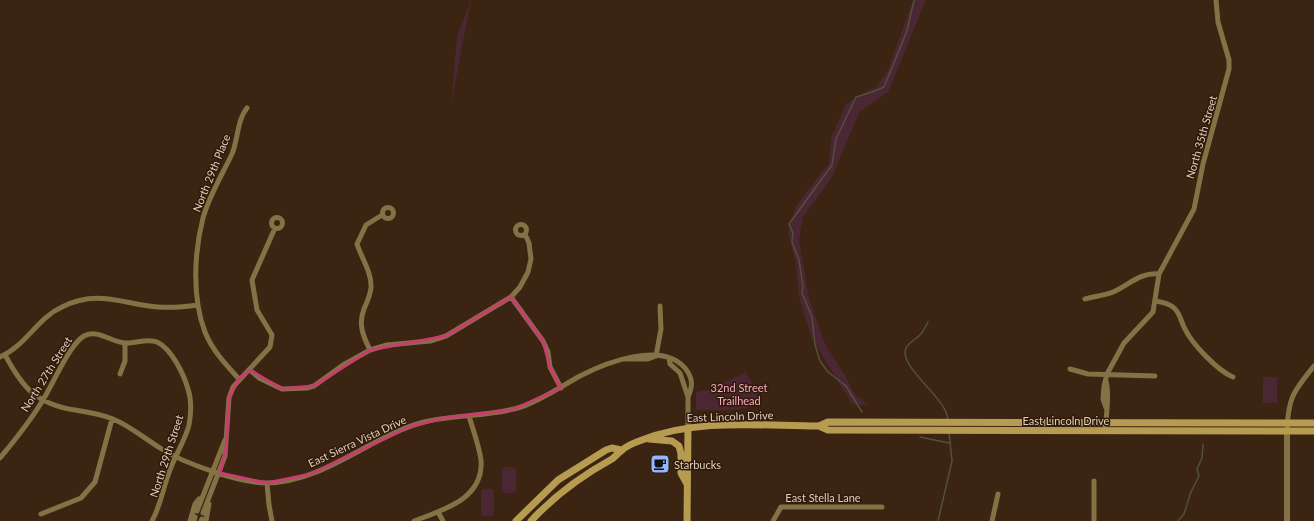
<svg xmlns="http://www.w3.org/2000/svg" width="1314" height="521" font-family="Lato,sans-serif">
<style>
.green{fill:#4b2734}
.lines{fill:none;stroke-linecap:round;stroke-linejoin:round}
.stream{stroke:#51513b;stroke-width:1.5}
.minor{stroke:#837246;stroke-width:5}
.tertiary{stroke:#837246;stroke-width:6}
.secondary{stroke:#b69b51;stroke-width:7}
.marked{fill:none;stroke:#c83d70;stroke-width:3;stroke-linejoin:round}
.labels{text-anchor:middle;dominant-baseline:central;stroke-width:3;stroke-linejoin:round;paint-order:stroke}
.street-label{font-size:11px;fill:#dfd0c4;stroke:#301a07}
.park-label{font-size:11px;fill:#f6acc6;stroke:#301a07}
.poi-label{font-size:11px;fill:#dfd0c4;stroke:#301a07;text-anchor:start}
</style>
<rect width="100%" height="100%" fill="#3b2411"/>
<!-- green -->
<path class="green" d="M471 0 451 105 457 36Z
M915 0H926L888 92 860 111 831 179 803 217 799 240 809 299 826 346 846 377 855 395 870 406 852 404 812 339 799 297 796 264 788 231 796 206 829 163 831 138 846 104 871 89 876 88 888 70 909 11Z
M746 372 762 403C740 411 720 411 696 410V392L712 389Z
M1263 377H1277V403H1263Z
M505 467H513L516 469V491L513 493H504L502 491V469Z
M483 489H492L494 491V513L492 516H483L481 513V491Z"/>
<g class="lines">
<!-- stream -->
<path class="stream" d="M928 322C926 326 923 332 920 335 915 340 909 342 906 348 898 368 947 397 948 420
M862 412 846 386 828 372 820 361 815 345 812 317 802 293 803 287 799 260 792 242 793 233 789 224 832 165 836 139 856 97 875 91 884 87 907 31 914 0
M920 437 949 443
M938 521 952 461 949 432
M1178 521 1184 514 1191 492 1199 476 1197 469 1202 458 1203 444"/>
<!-- minor -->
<path class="minor" d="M382.5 213a5.5 5.5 0 1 1 11 0a5.5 5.5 0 1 1-11 0Z
M271.5 223a5.5 5.5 0 1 1 11 0a5.5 5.5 0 1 1-11 0Z
M515.5 230a5.5 5.5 0 1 1 11 0a5.5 5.5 0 1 1-11 0Z
M511 297 543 341 548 352 550 367 561 388
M1085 299C1094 296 1104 296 1113 292 1129 285 1140 272 1159 274
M1155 301C1162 302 1168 303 1173 307 1180 312 1181 322 1185 329 1192 344 1218 371 1233 377
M370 350C363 336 358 324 364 309 367 302 370 296 371 288 372 273 362 259 357 244L366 225 382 215
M5 355C23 388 36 404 75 410 88 412 100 414 113 419 130 426 144 438 160 448 183 463 239 483 267 483 325 482 370 436 424 422 456 414 490 417 521 407 542 400 560 387 580 376 607 362 662 341 685 368 693 378 693 386 688 397
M656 356 661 329 660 306
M0 357C27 345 37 318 62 307 98 289 122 304 158 307 172 308 184 307 198 305
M669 358 670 364 680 373 688 397V428
M626 359H648L656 356
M1070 369 1088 374 1155 376
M250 370 259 378 282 389 307 388 314 386 343 365 370 350 387 345 430 341 446 336 511 297 520 287 528 272 531 259 529 243 525 234
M120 374 125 361V343
M239 379C226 365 212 350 205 332 192 298 194 253 203 218 209 196 222 175 232 154 238 140 237 120 247 108
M1106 408 1103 399 1104 386 1107 374 1124 343 1153 312 1159 274 1194 209 1203 164 1229 69V60L1218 22 1216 0
M1105 431C1106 416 1110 395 1106 381
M1287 431C1288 397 1294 391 1314 366
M0 458C15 440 31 420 43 400 53 384 69 345 84 336 97 328 114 344 127 343 137 343 148 338 157 342 172 349 184 375 188 389 192 401 191 414 189 425 185 441 175 455 170 470 163 487 161 505 152 521
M1094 481V521
M267 483 269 505 272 521
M197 511 225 440
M438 512 443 521
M203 513 225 456 229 398 233 387 270 347 272 335 257 310 252 280 275 228
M41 514 81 498 95 482 112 419
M190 521 195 504 199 499
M194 521 195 517
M201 521 202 519
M206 521 209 504
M414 521C443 510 484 499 481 460 479 445 473 430 469 416
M773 521 781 507H882
M992 521 998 494"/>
<!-- tertiary -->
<path class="tertiary" d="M1287 431V521"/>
<!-- secondary -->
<path class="secondary" d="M819 426 828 430 1314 431
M649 439 672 441 679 446 681 454V473L687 484
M516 521 558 480 606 450 612 448 621 450
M531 521C555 495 581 476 612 459 616 456 617 454 621 451 626 446 636 442 642 440 697 418 761 426 819 426L828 422 1314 423
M687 521 688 428"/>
</g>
<!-- marked area -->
<path class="marked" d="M511 297 543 341 550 367 561 388 512 410 443 418 409 427 311 474 267 483 220 473 226 449 229 398 239 379 250 370 282 389 314 386 370 350 446 336Z"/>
<!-- icons -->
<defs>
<g id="cafe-square" transform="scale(1)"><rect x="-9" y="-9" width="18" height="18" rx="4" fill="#95b6fd" stroke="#301a07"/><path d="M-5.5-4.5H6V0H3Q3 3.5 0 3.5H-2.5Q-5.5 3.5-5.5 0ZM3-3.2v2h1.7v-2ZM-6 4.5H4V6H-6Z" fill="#111"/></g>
</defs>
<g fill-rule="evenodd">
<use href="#cafe-square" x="660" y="464"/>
</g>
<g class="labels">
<!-- street labels -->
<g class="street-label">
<text transform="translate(1201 137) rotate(-74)">North 35th Street</text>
<text transform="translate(211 173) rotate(-68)">North 29th Place</text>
<text transform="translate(46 374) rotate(-58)">North 27th Street</text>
<text transform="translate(730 416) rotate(-2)">East Lincoln Drive</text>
<text x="1066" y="420">East Lincoln Drive</text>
<text transform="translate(357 441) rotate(-25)">East Sierra Vista Drive</text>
<text transform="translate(166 456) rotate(-72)">North 29th Street</text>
<text x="823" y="497">East Stella Lane</text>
</g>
<!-- park labels -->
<g class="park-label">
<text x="739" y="387">32nd Street<tspan x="739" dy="13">Trailhead</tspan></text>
</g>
<!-- poi labels -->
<g class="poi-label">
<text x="674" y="464">Starbucks</text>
</g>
</g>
</svg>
